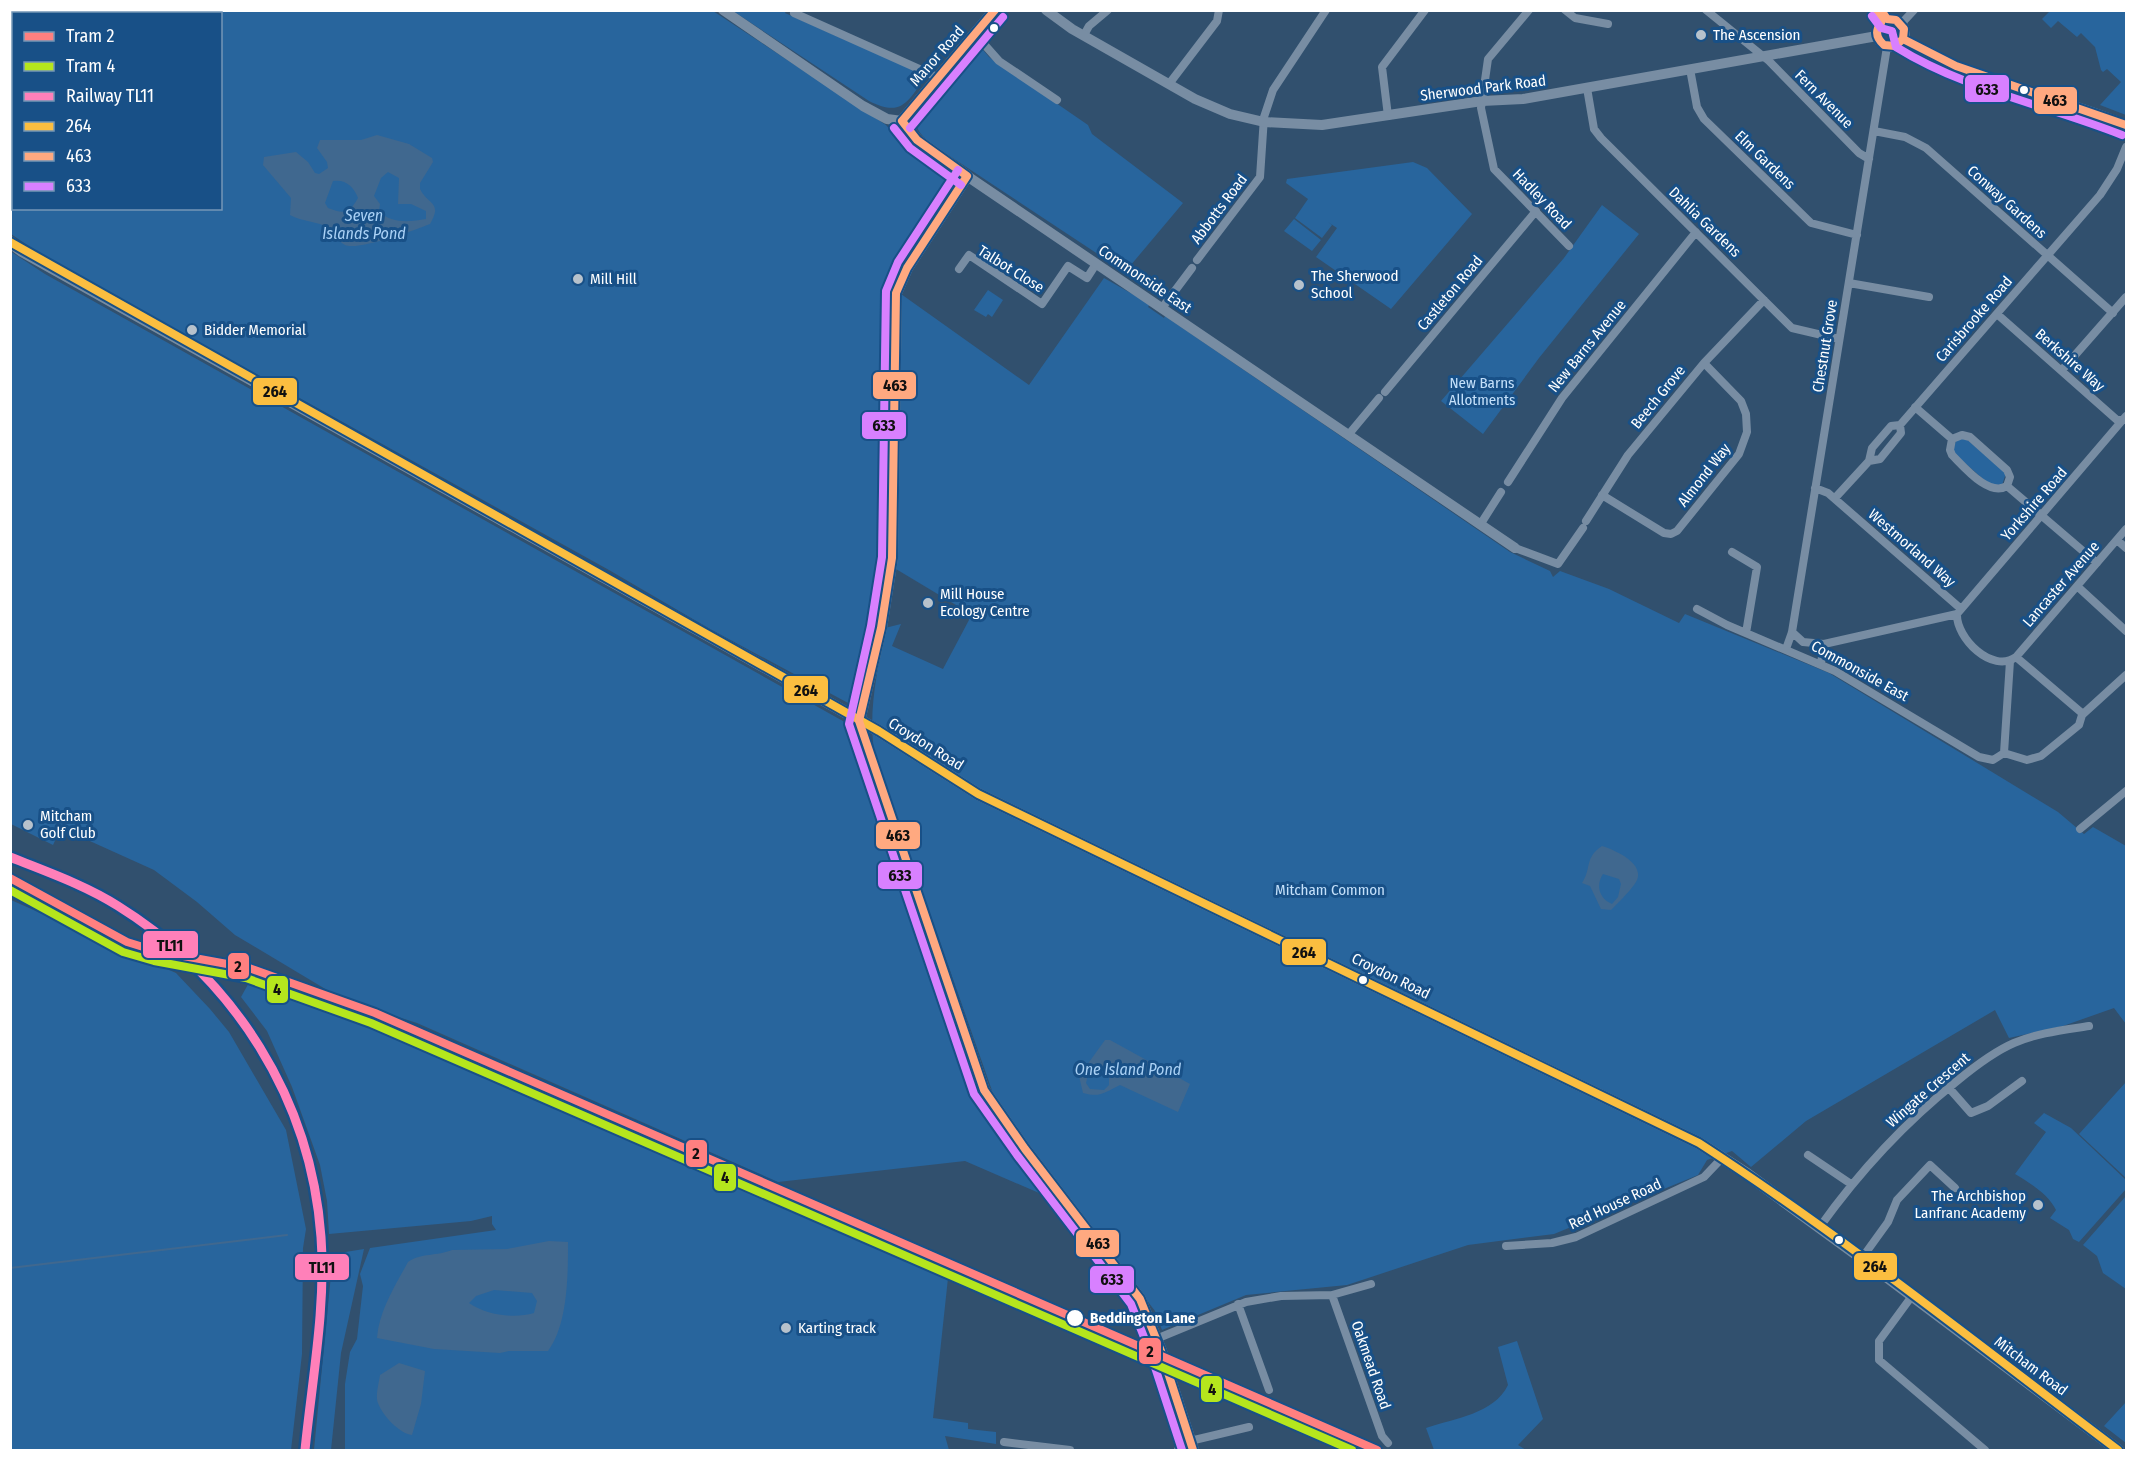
<svg xmlns="http://www.w3.org/2000/svg" width="2137" height="1461" font-family="'Fira Sans Condensed',sans-serif">
<style>
.green{fill:#28659d}
.water{fill:#40688f;fill-rule:evenodd}
.lines{fill:none;stroke-linecap:round;stroke-linejoin:round}
.stream{stroke:#40688f;stroke-width:2}
.minor{stroke:#788da3;stroke-width:8}
.tertiary{stroke:#788da3;stroke-width:10}
.secondary{stroke:#728a9f;stroke-width:12}
.primary{stroke:#778ca1;stroke-width:12}
.bus-1-casing{stroke:#185087;stroke-width:12}
.bus-2-casing{stroke:#185087;stroke-width:12}
.bus-3-casing{stroke:#185087;stroke-width:12}
.bus-1{stroke:#fbbe40;stroke-width:8}
.bus-2{stroke:#ffa980;stroke-width:8}
.bus-3{stroke:#d880ff;stroke-width:8}
.rail-1-casing{stroke:#185087;stroke-width:14}
.rail-1{stroke:#ff80b9;stroke-width:9}
.tram-1-casing{stroke:#185087;stroke-width:12}
.tram-2-casing{stroke:#185087;stroke-width:12}
.tram-1{stroke:#ff8080;stroke-width:8}
.tram-2{stroke:#b5e61d;stroke-width:8}
.bus-dot{fill:#fff;stroke:#185087;stroke-width:2}
.poi-dot{fill:#b7c2cc;stroke:#185087;stroke-width:2}
.labels{text-anchor:middle;dominant-baseline:central;stroke-width:6;stroke-linejoin:round;paint-order:stroke}
.poi-label{font-size:15px;fill:#fff;stroke:#185087;text-anchor:start}
.street-label{font-size:15px;fill:#fff;stroke:#185087}
.park-label{font-size:15px;fill:#c4e0fa;stroke:#185087}
.stop-label{font-size:15px;font-weight:bold;fill:#fff;stroke:#185087;text-anchor:start}
.water-label{font-size:16px;font-style:italic;fill:#aad1f5;stroke:#185087}
.line-badge{stroke:#185087;stroke-width:2}
.pale-badge-label{font-size:16px;text-anchor:middle;font-weight:bold;fill:#111}
</style>
<rect width="100%" height="100%" fill="#31506e"/>
<!-- green -->
<path class="green" d="M29 10 713 11 886 125 893 133 951 169 958 181 901 270 887 580 862 688 855 701 850 704 710 629 609 570 42 255 11 234 10 34 13 30 14 208H220V14L27 13Z
M733 11H786L785 13 927 76C907 101 903 118 869 101Z
M2050 11H2126V115L2100 105 2121 82 2107 69 2103 72 2101 70 2095 47 2081 33 2077 37 2058 21 2051 28 2042 19Z
M978 44 989 57 1088 125 1092 134 1183 203 1125 272 930 143C920 134 911 125 919 112Z
M1413 162 1427 168 1472 214 1391 309 1316 257 1337 228 1328 222 1332 225 1322 238 1295 218 1308 199 1286 183 1287 179Z
M1602 205 1639 234 1539 358 1483 434 1441 401 1564 258Z
M1294 219 1321 240 1312 251 1284 231Z
M10 251 45 274 850 725 855 729 891 841 986 1107 1053 1199 965 1161 778 1182 417 1023 342 999 235 935 197 902 154 870 61 828 53 845 11 824Z
M1104 278 1150 304 1148 307 1164 318 1165 316 1510 552 1550 571 1553 577 1560 571 1609 589 1679 623 1685 614 1829 673 2058 812 2084 834 2093 827 2126 846V1024L2114 1008 2063 1026 2009 1038 1995 1010 1806 1121 1751 1167 1732 1151 1707 1160 1698 1175 1554 1234 1468 1245 1347 1285 1246 1295 1162 1330 1155 1311 996 1102 875 756C867 713 878 670 885 628L901 624 892 646 943 669 969 620 966 611 896 569 901 294 1029 385Z
M988 290 1003 300 992 317 988 314 986 317 974 310Z
M1964 437 2006 473 2002 485 1991 486 1957 456 1953 450 1956 441Z
M11 900 176 973 210 1009 229 1032 286 1130 306 1229 303 1248 302 1354 291 1450H11Z
M251 979 692 1161 851 1231 948 1278 933 1418 968 1423V1429L996 1432V1444L945 1436 949 1450H345V1384L350 1352 357 1339 363 1286 360 1274 370 1248 496 1230 492 1224V1216L471 1221 329 1234 327 1201 320 1165 292 1087 267 1031 241 997Z
M2126 1082V1178L2079 1134Z
M2044 1113 2071 1128 2126 1180V1189L2079 1242 2073 1239 2069 1230 2050 1218 2056 1210C2048 1194 2030 1183 2015 1174L2046 1132 2034 1123Z
M2126 1196V1289L2103 1273 2097 1256 2083 1245Z
M364 1249 341 1353 331 1450H314L333 1254Z
M1517 1341 1543 1419 1518 1445 1526 1450H1434L1426 1428C1455 1418 1494 1414 1508 1385L1498 1347Z
M2126 1402V1443L2104 1426Z"/>
<!-- water -->
<path class="water" d="M377 135 409 144 432 158 433 162 420 183V189C428 205 443 202 430 224 415 230 358 251 345 245 337 241 336 233 329 228 318 221 302 222 290 215L291 198 263 165 264 157 296 152 308 162 315 173 319 174 328 168 327 162 317 148 320 140H361ZM388 172 399 178 398 204H411L426 211V219C410 222 391 224 379 211L380 204 374 196 381 178ZM333 181C346 179 354 187 358 198 349 214 344 214 328 208L325 203Z
M1602 846C1615 850 1650 865 1634 885 1628 893 1619 902 1611 910L1601 909 1590 886 1582 883C1592 868 1584 858 1602 846ZM1603 874 1619 879 1621 884 1618 897 1612 904C1600 899 1595 886 1603 874Z
M1105 1040H1110L1190 1084 1178 1112 1120 1085C1105 1092 1101 1098 1083 1093L1079 1076ZM1096 1067 1109 1072V1085L1104 1090 1090 1089 1086 1083 1089 1070Z
M549 1241 568 1242C568 1275 568 1324 548 1351H509L500 1353 434 1349 377 1338C379 1311 395 1286 408 1262 420 1253 438 1256 452 1250L507 1249ZM494 1290 532 1293 537 1301 534 1313C514 1319 486 1315 469 1303L476 1296Z
M399 1363 425 1371 421 1404 412 1435C400 1434 382 1415 378 1403 375 1396 379 1383 380 1375Z"/>
<g class="lines">
<!-- stream -->
<path class="stream" d="M10 1268 287 1235"/>
<!-- minor -->
<path class="minor" d="M1529 10 1488 59 1481 108 1494 169 1569 246
M1565 10 1575 18 1608 24
M1706 10 1769 61 1859 153 1869 159
M794 13 937 77
M1901 24 1914 10
M975 34 999 61 1057 100
M1084 35 1089 26 1108 10
M1690 69 1697 107 1704 119 1811 223 1857 235
M1169 84 1217 21 1219 10
M1587 88 1594 129 1601 138 1792 328 1839 339
M1388 116 1382 67 1425 10
M1874 131 1905 137 1926 148 2113 313
M1197 260 1260 177 1264 117 1273 90 1326 10
M959 269 969 255 1042 304 1068 266 1087 278 1096 264
M1849 283 1929 297
M1162 308 1192 268
M1997 314 2117 420H2126
M2062 370 2126 297
M1385 392 1536 211
M1915 407 1952 439 1950 450 1952 455C1965 468 1989 497 2007 486
M1349 434 1379 398
M1952 439 1962 435 1970 437 2007 470 2010 477 2007 486 2097 563
M1869 461 1880 459 1901 433 1900 425
M1508 482 1562 398 1696 232
M1815 488 1828 493 1960 608
M1602 495 1664 533 1671 534 1677 531 1739 454 1747 432 1746 414 1741 401 1704 363
M1835 498 1869 461 1872 448 1891 426 1900 425 2100 195 2117 169 2126 147
M1586 521 1628 455 1704 363 1764 300
M1480 525 1501 492
M2117 540 2126 548
M1515 548 1558 564 1583 528
M1732 552 1757 567 1746 633
M2077 586 2126 631
M1697 609 1727 625 1835 671 1979 757 1993 760 2004 753
M1792 632 1803 642 1824 644
M1786 649 1792 632 1887 47
M2016 657 2126 529
M1821 663 1824 644 1957 614
M2083 714 2016 657C1992 674 1956 638 1957 614L2126 416
M2004 753 2027 760 2041 756 2079 725 2082 715 2126 675
M2004 753 2010 661
M2080 829 2126 791
M1949 1088 1971 1113 1988 1106 2022 1081
M1808 1155 1851 1184
M1819 1228C1859 1172 1903 1124 1957 1081 1974 1067 1993 1052 2014 1043 2037 1033 2064 1030 2089 1026
M1506 1246 1552 1243 1576 1237 1704 1177 1723 1157
M1862 1258 1888 1222 1897 1200 1930 1165 1955 1188
M1332 1295 1382 1436 1388 1443
M1912 1296 1879 1341V1360L1985 1450
M1238 1304 1269 1390
M1156 1339 1246 1302 1281 1296 1332 1295 1371 1284
M1190 1441 1249 1427
M1004 1442 1070 1450
M1178 1450H1193"/>
<!-- tertiary -->
<path class="tertiary" d="M723 10 863 106 887 119 902 121
M1046 10 1072 29 1195 99 1230 114 1264 122 1322 125 1482 101 1523 99 1877 36
M1875 10 1881 23
M20 14 22 10
M1877 33a14 14 0 1 1 28 0a14 14 0 1 1-28 0Z
M10 25 14 21
M1903 39C1971 82 2053 94 2126 125
M967 176 1515 548"/>
<!-- secondary -->
<path class="secondary" d="M995 10 902 121 917 140 967 176 907 268 896 293 892 558 881 628 859 721 866 747 984 1090 1025 1149 1140 1299 1161 1351 1193 1450"/>
<!-- primary -->
<path class="primary" d="M10 242 22 251 879 731 978 794 1699 1143 1747 1174 1874 1267 2118 1450"/>
<!-- bus-1 casing -->
<g class="bus-1-casing">
<path id="bus-1" d="M10 242 879 731 978 794 1699 1143C1844 1237 1980 1346 2118 1450"/>
</g>
<!-- bus-2 casing -->
<g class="bus-2-casing">
<path id="bus-2" d="M1875 10 1881 23C1875 31 1876 38 1884 45L1895 46 1903 39 1904 29 1896 20 1887 19 1881 10
M1903 39 1956 66 2126 125
M902 121 995 10
M902 121 917 140 967 176
M967 176 907 268 896 293 892 558 881 628 859 721 984 1090 1025 1149 1140 1299 1161 1351 1193 1450"/>
</g>
<!-- bus-3 casing -->
<g class="bus-3-casing">
<path id="bus-3" d="M1872 16 1881 28 1892 31 1896 47C1965 90 2047 105 2122 135
M894 128 910 148 961 185
M910 128 1003 17
M958 170 898 262 886 291 882 557 871 626 849 724 974 1094 1017 1155 1131 1304 1151 1355 1182 1450"/>
</g>
<!-- bus-1 -->
<use href="#bus-1" class="bus-1"/>
<!-- bus-2 -->
<use href="#bus-2" class="bus-2"/>
<!-- bus-3 -->
<use href="#bus-3" class="bus-3"/>
<!-- rail-1 casing -->
<g class="rail-1-casing">
<path id="rail-1" d="M10 857C47 872 85 885 118 906 235 979 311 1099 321 1237 326 1308 312 1380 305 1450"/>
</g>
<!-- rail-1 -->
<use href="#rail-1" class="rail-1"/>
<!-- tram-1 casing -->
<g class="tram-1-casing">
<path id="tram-1" d="M10 878 127 942 156 951 249 968 375 1013 1377 1450"/>
</g>
<!-- tram-2 casing -->
<g class="tram-2-casing">
<path id="tram-2" d="M10 890 123 952 154 961 246 978 371 1023 1352 1450"/>
</g>
<!-- tram-1 -->
<use href="#tram-1" class="tram-1"/>
<!-- tram-2 -->
<use href="#tram-2" class="tram-2"/>
</g>
<!-- markers -->
<g class="bus-dot">
<circle cx="994" cy="28" r="5"/>
<circle cx="2024" cy="90" r="5"/>
<circle cx="1363" cy="980" r="5"/>
<circle cx="1839" cy="1240" r="5"/>
<circle cx="1075" cy="1318" r="9"/>
</g>
<g class="poi-dot">
<circle cx="1701" cy="35" r="6"/>
<circle cx="578" cy="279" r="6"/>
<circle cx="1299" cy="285" r="6"/>
<circle cx="192" cy="330" r="6"/>
<circle cx="928" cy="603" r="6"/>
<circle cx="28" cy="825" r="6"/>
<circle cx="2038" cy="1205" r="6"/>
<circle cx="786" cy="1328" r="6"/>
</g>
<g class="labels">
<!-- poi labels -->
<g class="poi-label">
<text x="1713" y="35">The Ascension</text>
<text x="1311" y="276">The Sherwood<tspan x="1311" dy="17">School</tspan></text>
<text x="590" y="279">Mill Hill</text>
<text x="204" y="330">Bidder Memorial</text>
<text x="940" y="594">Mill House<tspan x="940" dy="17">Ecology Centre</tspan></text>
<text x="40" y="816">Mitcham<tspan x="40" dy="17">Golf Club</tspan></text>
<text x="2026" y="1196" text-anchor="end">The Archbishop<tspan x="2026" dy="17">Lanfranc Academy</tspan></text>
<text x="798" y="1328">Karting track</text>
</g>
<!-- street labels -->
<g class="street-label">
<text transform="translate(937 56) rotate(-49)">Manor Road</text>
<text transform="translate(1483 88) rotate(-7)">Sherwood Park Road</text>
<text transform="translate(1824 99) rotate(45)">Fern Avenue</text>
<text transform="translate(1765 160) rotate(44)">Elm Gardens</text>
<text transform="translate(1542 199) rotate(46)">Hadley Road</text>
<text transform="translate(2007 202) rotate(42)">Conway Gardens</text>
<text transform="translate(1219 209) rotate(-53)">Abbotts Road</text>
<text transform="translate(1705 222) rotate(44)">Dahlia Gardens</text>
<text transform="translate(1011 269) rotate(32)">Talbot Close</text>
<text transform="translate(1145 279) rotate(34)">Commonside East</text>
<text transform="translate(1450 293) rotate(-50)">Castleton Road</text>
<text transform="translate(1974 319) rotate(-49)">Carisbrooke Road</text>
<text transform="translate(1587 346) rotate(-51)">New Barns Avenue</text>
<text transform="translate(1825 346) rotate(-81)">Chestnut Grove</text>
<text transform="translate(2070 360) rotate(41)">Berkshire Way</text>
<text transform="translate(1658 397) rotate(-51)">Beech Grove</text>
<text transform="translate(1704 475) rotate(-52)">Almond Way</text>
<text transform="translate(2034 504) rotate(-49)">Yorkshire Road</text>
<text transform="translate(1912 548) rotate(41)">Westmorland Way</text>
<text transform="translate(2061 584) rotate(-49)">Lancaster Avenue</text>
<text transform="translate(1860 671) rotate(29)">Commonside East</text>
<text transform="translate(926 744) rotate(32)">Croydon Road</text>
<text transform="translate(1391 976) rotate(26)">Croydon Road</text>
<text transform="translate(1928 1090) rotate(-41)">Wingate Crescent</text>
<text transform="translate(1615 1204) rotate(-25)">Red House Road</text>
<text transform="translate(1371 1365) rotate(71)">Oakmead Road</text>
<text transform="translate(2031 1366) rotate(37)">Mitcham Road</text>
</g>
<!-- park labels -->
<g class="park-label">
<text x="1482" y="383">New Barns<tspan x="1482" dy="17">Allotments</tspan></text>
<text x="1330" y="890">Mitcham Common</text>
</g>
<!-- stop labels -->
<g class="stop-label">
<text x="1090" y="1318">Beddington Lane</text>
</g>
<!-- water labels -->
<g class="water-label">
<text x="364" y="215">Seven<tspan x="364" dy="18">Islands Pond</tspan></text>
<text x="1128" y="1069">One Island Pond</text>
</g>
</g>
<g class="line-badge">
<rect x="1964" y="74" width="46" height="29" rx="6" fill="#d880ff"/>
<rect x="2033" y="86" width="45" height="29" rx="6" fill="#ffa980"/>
<rect x="872" y="371" width="45" height="29" rx="6" fill="#ffa980"/>
<rect x="252" y="377" width="46" height="29" rx="6" fill="#fbbe40"/>
<rect x="861" y="411" width="46" height="29" rx="6" fill="#d880ff"/>
<rect x="783" y="675" width="46" height="29" rx="6" fill="#fbbe40"/>
<rect x="875" y="821" width="46" height="29" rx="6" fill="#ffa980"/>
<rect x="877" y="861" width="46" height="29" rx="6" fill="#d880ff"/>
<rect x="142" y="930" width="57" height="29" rx="6" fill="#ff80b9"/>
<rect x="1281" y="938" width="46" height="28" rx="6" fill="#fbbe40"/>
<rect x="227" y="952" width="23" height="28" rx="6" fill="#ff8080"/>
<rect x="266" y="975" width="23" height="29" rx="6" fill="#b5e61d"/>
<rect x="685" y="1139" width="23" height="29" rx="6" fill="#ff8080"/>
<rect x="713" y="1163" width="24" height="29" rx="6" fill="#b5e61d"/>
<rect x="1075" y="1229" width="45" height="29" rx="6" fill="#ffa980"/>
<rect x="1853" y="1252" width="45" height="29" rx="6" fill="#fbbe40"/>
<rect x="294" y="1253" width="56" height="28" rx="6" fill="#ff80b9"/>
<rect x="1089" y="1265" width="46" height="29" rx="6" fill="#d880ff"/>
<rect x="1138" y="1337" width="24" height="28" rx="6" fill="#ff8080"/>
<rect x="1200" y="1375" width="23" height="28" rx="6" fill="#b5e61d"/>
</g>
<g class="pale-badge-label">
<text x="1987" y="95">633</text>
<text x="2055" y="106">463</text>
<text x="895" y="391">463</text>
<text x="275" y="397">264</text>
<text x="884" y="431">633</text>
<text x="806" y="696">264</text>
<text x="898" y="841">463</text>
<text x="900" y="881">633</text>
<text x="170" y="951">TL11</text>
<text x="1304" y="958">264</text>
<text x="238" y="972">2</text>
<text x="277" y="995">4</text>
<text x="696" y="1159">2</text>
<text x="725" y="1183">4</text>
<text x="1098" y="1249">463</text>
<text x="1875" y="1272">264</text>
<text x="322" y="1273">TL11</text>
<text x="1112" y="1285">633</text>
<text x="1150" y="1357">2</text>
<text x="1212" y="1395">4</text>
</g>
<!-- border -->
<rect width="2137" height="1461" fill="none" stroke="#ffffff" stroke-width="24"/>
<!-- legend -->
<rect x="12" y="12" width="210" height="198" fill="#185087" stroke="#7496b7" stroke-width="1.5"/>
<rect x="24" y="32" width="30" height="9" fill="#ff8080" stroke="#7496b7" stroke-width="1.5"/>
<text x="66" y="42" font-size="18" fill="#ffffff">Tram 2</text>
<rect x="24" y="62" width="30" height="9" fill="#b5e61d" stroke="#7496b7" stroke-width="1.5"/>
<text x="66" y="72" font-size="18" fill="#ffffff">Tram 4</text>
<rect x="24" y="92" width="30" height="9" fill="#ff80b9" stroke="#7496b7" stroke-width="1.5"/>
<text x="66" y="102" font-size="18" fill="#ffffff">Railway TL11</text>
<rect x="24" y="122" width="30" height="9" fill="#fbbe40" stroke="#7496b7" stroke-width="1.5"/>
<text x="66" y="132" font-size="18" fill="#ffffff">264</text>
<rect x="24" y="152" width="30" height="9" fill="#ffa980" stroke="#7496b7" stroke-width="1.5"/>
<text x="66" y="162" font-size="18" fill="#ffffff">463</text>
<rect x="24" y="182" width="30" height="9" fill="#d880ff" stroke="#7496b7" stroke-width="1.5"/>
<text x="66" y="192" font-size="18" fill="#ffffff">633</text>
</svg>
